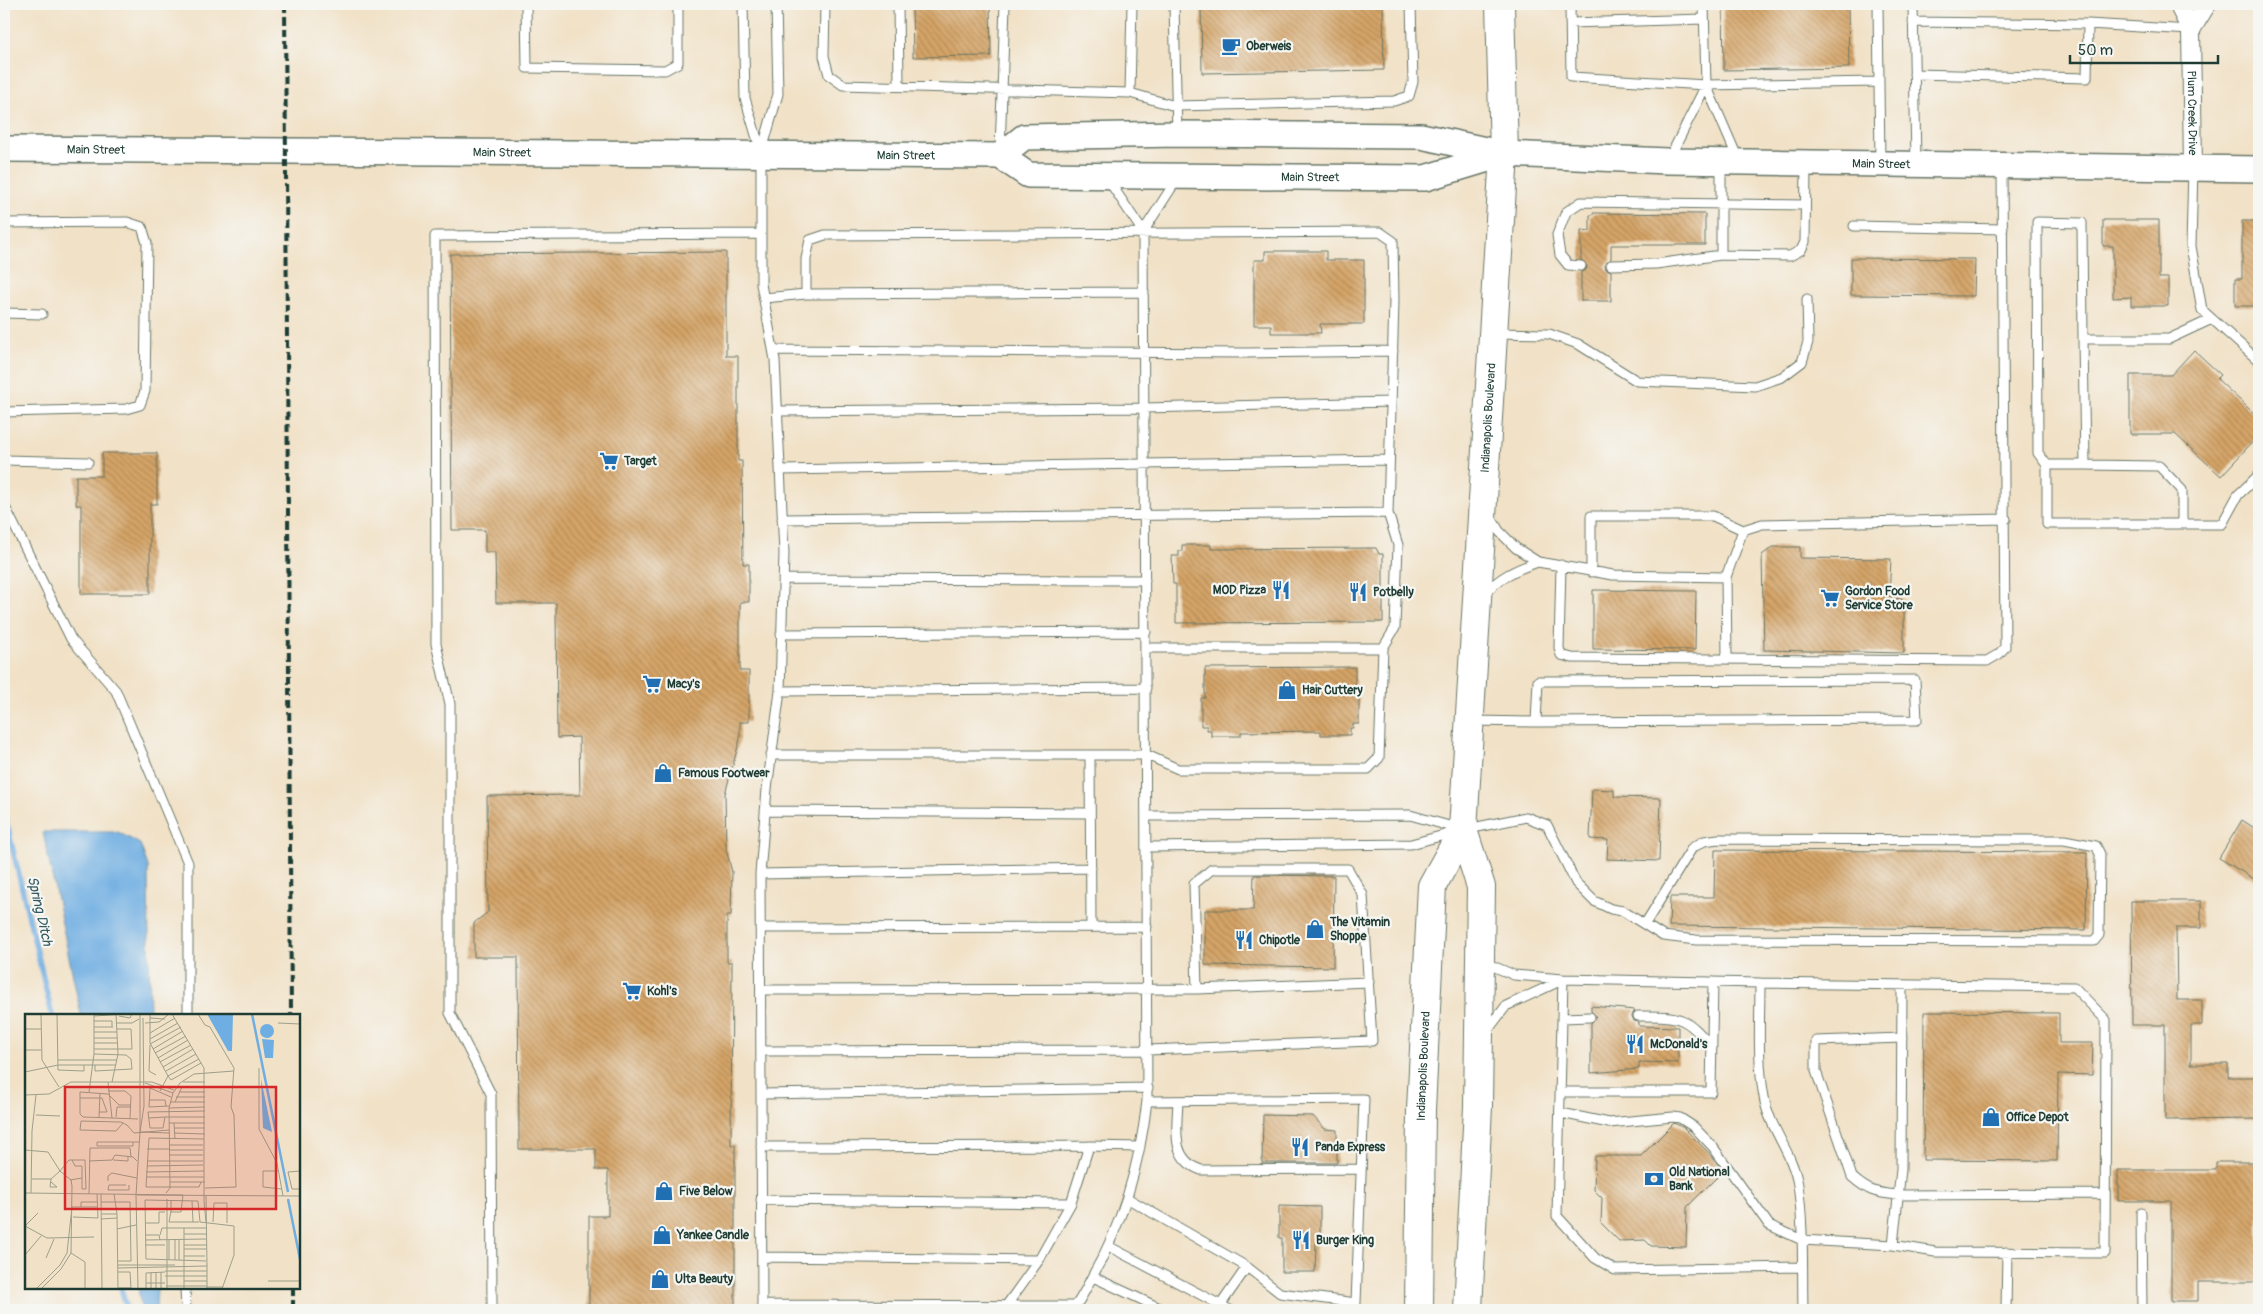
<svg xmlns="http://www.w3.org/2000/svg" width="2263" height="1314" font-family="Pangolin,sans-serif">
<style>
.water{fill:#6faee2;stroke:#47768b}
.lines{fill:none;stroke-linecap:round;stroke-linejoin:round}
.stream{stroke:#6faee2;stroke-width:5.5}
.building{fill:url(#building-back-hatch)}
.lane-casing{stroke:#687667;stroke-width:11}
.street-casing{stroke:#687667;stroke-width:20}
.secondary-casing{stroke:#687667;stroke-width:28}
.highway-casing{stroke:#687667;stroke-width:30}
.lane{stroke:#fff;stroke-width:9}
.street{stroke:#fff;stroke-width:18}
.secondary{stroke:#fff;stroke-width:25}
.highway{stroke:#fff;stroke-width:28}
.rail{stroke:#1f3d34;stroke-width:4;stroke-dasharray:8 4;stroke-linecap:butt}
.labels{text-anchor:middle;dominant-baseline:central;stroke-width:4.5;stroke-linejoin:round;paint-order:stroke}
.poi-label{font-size:12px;font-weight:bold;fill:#1f3d34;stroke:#f6f6f2;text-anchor:start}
.street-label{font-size:12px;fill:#1f3d34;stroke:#f6f6f2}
.water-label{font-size:14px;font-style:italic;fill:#335960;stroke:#f6f6f2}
.inset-river{fill:none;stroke:#6faee2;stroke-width:2.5}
.inset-road{fill:none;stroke:#9d9f8c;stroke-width:1}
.view{fill:#d62828;fill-opacity:0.15;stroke:#d62828;stroke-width:2.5}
.inset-edge{fill:none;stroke:#1f3d34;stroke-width:2.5}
</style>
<defs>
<pattern id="building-back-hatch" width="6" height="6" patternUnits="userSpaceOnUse" patternTransform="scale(1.25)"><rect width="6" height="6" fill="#d5a467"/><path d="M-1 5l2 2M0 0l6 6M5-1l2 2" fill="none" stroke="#ac8756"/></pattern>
</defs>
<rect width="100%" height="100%" fill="#f6f6f2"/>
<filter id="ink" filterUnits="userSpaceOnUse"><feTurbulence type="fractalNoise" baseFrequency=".02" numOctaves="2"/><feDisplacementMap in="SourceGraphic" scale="10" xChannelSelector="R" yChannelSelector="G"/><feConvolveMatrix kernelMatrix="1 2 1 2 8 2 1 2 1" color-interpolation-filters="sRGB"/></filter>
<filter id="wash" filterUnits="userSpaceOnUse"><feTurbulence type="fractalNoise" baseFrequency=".0096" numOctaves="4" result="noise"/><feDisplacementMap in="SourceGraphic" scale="20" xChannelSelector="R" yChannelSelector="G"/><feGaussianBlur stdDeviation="1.12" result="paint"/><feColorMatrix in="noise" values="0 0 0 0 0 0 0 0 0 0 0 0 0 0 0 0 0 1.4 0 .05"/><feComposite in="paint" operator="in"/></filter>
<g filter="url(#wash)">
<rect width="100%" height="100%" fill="#f1e1c6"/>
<!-- water -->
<path class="water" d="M43 832H118L140 844 148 866 150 1015H81Z
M138 1288H157L156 1310H142Z"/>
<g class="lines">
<!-- stream -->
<path class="stream" d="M4 812 52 1015
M121 1288 127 1310"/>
</g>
<g id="blocks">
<!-- building -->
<path class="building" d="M912 4H990L991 56 913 57Z
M1201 4H1383L1384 70 1202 73Z
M1723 4H1848L1849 68 1724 70Z
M1593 213 1705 214V245H1611V259L1605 265 1606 269 1611 271V301H1581V272L1586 270 1587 266 1581 260V230L1590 231V215H1593Z
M2103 220H2159V278H2168V306H2131V297L2113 298V246H2103Z
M2242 221H2259V306H2235V279H2242Z
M1265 251H1326V260H1364V324H1320L1321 333H1271V325H1254V260H1265Z
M726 252V356H738V461H742L743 564H749V602H740V671H749V722H740V739L725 794 726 849 732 872 731 915H727V962H732L731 1145H735V1307H720V1310H589V1216H608V1170H596V1149H519L518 957H474V923L488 912 487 796 580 795 579 737 557 738 556 603H496L495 552H485V530H452L450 254Z
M1851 258 1975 259 1974 296 1851 295Z
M2194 350 2221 375 2217 379 2259 418V435L2221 476 2175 434H2130V375H2171Z
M102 453H157V504H150V594H81V505H76V476H102Z
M1182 545H1211V549L1376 548 1379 554H1383V622L1176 623V584H1173L1172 556H1179V551H1182Z
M1773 547H1800V558L1891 559 1889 596 1904 600V653L1764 650 1762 555Z
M1593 590 1696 591 1695 650 1593 649Z
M1355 667V697H1359V724H1353V728H1350V735H1321V731L1241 732V736H1211V730H1207V726H1201V698H1205V668Z
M1592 789 1614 790V797L1661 798 1659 861 1607 859 1608 840 1590 839Z
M2242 820 2259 831V882L2219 858Z
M1715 850 2087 852 2086 930 1669 926 1670 897H1714Z
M1254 875 1334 876 1333 967 1205 965V910H1253Z
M2131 901H2201V928H2176L2177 1000H2202V1025H2191V1064H2228V1077H2259V1119L2165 1120V1025H2132Z
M1591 1006 1635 1010 1632 1016 1634 1021 1639 1022V1026L1678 1027V1063L1639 1062V1069L1591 1073V1023L1596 1017 1591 1011Z
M1924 1012 2059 1013V1043H2093L2092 1075 2058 1074 2057 1161 1923 1160Z
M1263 1115 1313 1116 1325 1129 1337 1130V1163H1262Z
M1674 1123 1684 1128 1710 1154 1723 1171 1687 1207 1686 1247 1651 1246 1645 1240 1619 1241 1601 1223 1602 1198 1594 1190 1595 1156H1641Z
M2216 1162H2259V1282H2198V1301H2171V1201H2118V1170H2216Z
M1279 1206 1320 1207V1243H1316L1315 1272H1282V1238H1279Z"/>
</g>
</g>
<g filter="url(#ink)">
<use href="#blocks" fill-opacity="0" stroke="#687667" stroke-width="1"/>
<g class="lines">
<!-- lane casing -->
<g class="lane-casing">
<path id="lane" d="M526 4 527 68 665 70 678 63V4
M743 4 745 98 761 152
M825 4 824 56 829 75 843 85 1130 93 1175 106 1394 101 1409 96 1413 82 1411 4
M898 4 899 86
M1174 4 1177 133
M1570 4 1571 77 1706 85 1879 82
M1704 4 1706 85 1738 159
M1878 4 1880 163
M1913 4 1916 162
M1913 22 2088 24
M1570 23 1704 19
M1914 74 2087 78 2088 24 2191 30
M1130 93 1132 4
M1000 151 1005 4
M1669 159 1706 85
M2193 168 2191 246 2202 310 2259 361
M1107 178 1143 232
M4 223 127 222 142 227 147 243 145 391 140 405 126 409 4 412
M1854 226 2003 229
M1721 255V162
M1611 265 1656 264 1721 255 1790 256 1801 250 1805 242 1806 166
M1581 266 1568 265 1560 255 1557 235 1566 212 1581 202 1805 205
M806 294 1144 292
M764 298 806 294V259L810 240 825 235 1380 232 1393 241 1394 301 1388 513 1398 545 1395 628 1383 648 1379 758 1368 769H1178L1147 755H771
M4 313 42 314
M2212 319 2169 339H2083L2082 223 2037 222 2038 453 2047 465V524H2222L2238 495 2259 475
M1496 333 1549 334 1578 344 1637 381 1755 386 1782 377 1802 362 1808 342 1807 299
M2083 339 2085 465 2159 466 2182 490V524
M774 350 1247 353 1393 351
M777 411 1144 408 1391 402
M4 460 88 462
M2047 465H2085
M780 470 1389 460
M4 505 71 639 116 691 188 863V1015
M1489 514 1499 531 1516 548 1538 562 1613 575 1726 577 1743 530 1762 524 2006 519
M782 519 1388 513
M1561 565 1559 648 1561 655 1572 658 1987 661 1999 654 2005 647 2002 167
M1591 572V516H1713L1743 530
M1726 577 1727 659
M783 579 1145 580
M1484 594C1500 577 1516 569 1538 562
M781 634 1146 632
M1146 648H1383
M780 691 1146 688
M1473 721 1536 722 1538 681 1915 680 1917 720 1536 722
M1090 755 1091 927
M765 811 1090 813
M1147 816 1410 815 1460 829
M1147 847 1411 844 1463 830 1526 817 1547 825 1576 883 1594 901 1611 909 1623 911 1663 936 1696 940 2094 941 2099 935 2100 854 2096 846 2064 840 1718 839 1704 841 1692 848 1645 924
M760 874 1091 868
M760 928 1147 927
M1483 962 1514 975 1563 979 1760 983C1760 1020 1757 1060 1764 1097 1769 1128 1793 1153 1798 1185 1804 1226 1802 1269 1803 1310
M1563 979 1557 1216 1595 1258 1615 1270 1802 1267
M1197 989 1369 982
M761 990 1197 989 1194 884 1212 869H1348L1363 895 1372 1041 1148 1050 761 1051
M1638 1016C1679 1016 1686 1015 1712 1048
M1562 1018 1590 1017
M1487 1031 1506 1006 1560 981
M1902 1038 1816 1041V1071L1852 1177C1869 1192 1876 1193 1898 1195L2105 1194
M1562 1092H1711L1713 982
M761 1094 1148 1088
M1178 1101C1177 1129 1170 1159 1201 1170L1361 1169
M1561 1113 1609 1123 1673 1117 1680 1118 1694 1127 1713 1147 1769 1225 1802 1240 1893 1245 1935 1252 2105 1253 2106 1020 2074 987 1760 983
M761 1147 1089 1146
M1127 1198 1247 1267 1280 1293 1356 1303 1364 1099 1147 1101
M761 1200 1071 1203
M2141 1213 2142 1310
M1893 1245 1901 1169 1902 985
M1110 1247 1230 1310
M762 1257 1039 1260
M1093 1277 1164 1310
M185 1288 186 1310
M762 1305 1076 1306
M1006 1306 1039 1260 1071 1203 1089 1146 1140 1147
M492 1310 491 1094 450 1013V704L436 644 435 236 761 234
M762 1310 760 874 767 789 780 691 784 553 775 360 761 284V154L778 94 776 4
M1072 1310C1081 1301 1086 1288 1092 1277 1123 1223 1140 1163 1147 1101L1143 232 1177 179
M1217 1310 1247 1267
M2006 1310 2007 1252"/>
</g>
<!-- street casing -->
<g class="street-casing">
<g id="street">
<path id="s1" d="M2178 4 2191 30 2193 168"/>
<path d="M2191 30 2207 4"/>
</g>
</g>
<!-- secondary casing -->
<g class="secondary-casing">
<g id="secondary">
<path id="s2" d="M4 149 1000 156 1028 175 1425 178 1504 154"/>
<path id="s3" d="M1000 156 1024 137 1177 134 1421 136 1504 154 1667 161 2259 169"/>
</g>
</g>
<!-- highway casing -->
<g class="highway-casing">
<g id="highway">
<path id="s4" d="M1419 1310 1421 1110 1432 886 1463 830"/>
<path id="s5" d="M1468 1310 1478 1106 1481 887 1463 830 1504 154 1500 4"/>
</g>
</g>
<!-- lane -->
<use href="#lane" class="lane"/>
<!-- street -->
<use href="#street" class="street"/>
<!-- secondary -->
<use href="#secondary" class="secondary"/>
<!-- highway -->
<use href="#highway" class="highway"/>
<!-- rail -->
<path class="rail" d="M285 4 291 1015
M293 1288V1310"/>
</g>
</g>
<!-- icons -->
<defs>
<g id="cafe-bare" transform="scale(1.5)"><path d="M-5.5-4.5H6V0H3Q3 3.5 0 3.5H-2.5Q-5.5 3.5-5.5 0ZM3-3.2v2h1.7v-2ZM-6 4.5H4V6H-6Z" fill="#1f6fb2" stroke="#f6f6f2" stroke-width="2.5" paint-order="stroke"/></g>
<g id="supermarket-bare" transform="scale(1.5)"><path d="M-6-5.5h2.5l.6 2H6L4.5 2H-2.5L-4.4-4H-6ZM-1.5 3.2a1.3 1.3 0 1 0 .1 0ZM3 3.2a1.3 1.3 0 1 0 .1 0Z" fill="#1f6fb2" stroke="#f6f6f2" stroke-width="2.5" paint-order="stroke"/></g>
<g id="restaurant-bare" transform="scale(1.5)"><path d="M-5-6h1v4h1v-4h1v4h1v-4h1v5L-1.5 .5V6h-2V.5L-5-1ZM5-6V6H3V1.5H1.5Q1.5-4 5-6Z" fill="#1f6fb2" stroke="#f6f6f2" stroke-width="2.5" paint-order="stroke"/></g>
<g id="shop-bare" transform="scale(1.5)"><path d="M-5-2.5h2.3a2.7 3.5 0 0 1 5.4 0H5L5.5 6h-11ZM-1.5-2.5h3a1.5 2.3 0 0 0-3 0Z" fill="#1f6fb2" stroke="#f6f6f2" stroke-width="2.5" paint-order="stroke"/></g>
<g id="bank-bare" transform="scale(1.5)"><path d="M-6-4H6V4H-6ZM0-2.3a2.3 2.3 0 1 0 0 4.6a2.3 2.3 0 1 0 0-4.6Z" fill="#1f6fb2" stroke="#f6f6f2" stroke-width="2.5" paint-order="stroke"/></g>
</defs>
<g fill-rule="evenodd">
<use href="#cafe-bare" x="1231" y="46"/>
<use href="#supermarket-bare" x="609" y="461"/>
<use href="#restaurant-bare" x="1281" y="590"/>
<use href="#restaurant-bare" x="1358" y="592"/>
<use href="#supermarket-bare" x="1830" y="598"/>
<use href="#supermarket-bare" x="652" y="684"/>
<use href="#shop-bare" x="1287" y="690"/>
<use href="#shop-bare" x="663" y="773"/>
<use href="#shop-bare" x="1315" y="929"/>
<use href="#restaurant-bare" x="1244" y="940"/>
<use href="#supermarket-bare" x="632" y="991"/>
<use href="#restaurant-bare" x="1635" y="1044"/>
<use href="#shop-bare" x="1991" y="1117"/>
<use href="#restaurant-bare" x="1300" y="1147"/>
<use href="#bank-bare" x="1654" y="1179"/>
<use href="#shop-bare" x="664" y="1191"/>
<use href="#shop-bare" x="662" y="1235"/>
<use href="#restaurant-bare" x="1301" y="1240"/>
<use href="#shop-bare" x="660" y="1279"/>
</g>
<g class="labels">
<!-- poi labels -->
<g class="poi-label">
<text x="1246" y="46">Oberweis</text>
<text x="624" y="461">Target</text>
<text x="1266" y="590" text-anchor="end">MOD Pizza</text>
<text x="1845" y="591">Gordon Food<tspan x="1845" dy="14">Service Store</tspan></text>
<text x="1373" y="592">Potbelly</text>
<text x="667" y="684">Macy's</text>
<text x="1302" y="690">Hair Cuttery</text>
<text x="678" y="773">Famous Footwear</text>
<text x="1330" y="922">The Vitamin<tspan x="1330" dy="14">Shoppe</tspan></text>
<text x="1259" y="940">Chipotle</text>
<text x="647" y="991">Kohl's</text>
<text x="1650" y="1044">McDonald's</text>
<text x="2006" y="1117">Office Depot</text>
<text x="1315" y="1147">Panda Express</text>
<text x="1669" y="1172">Old National<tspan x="1669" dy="14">Bank</tspan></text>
<text x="679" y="1191">Five Below</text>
<text x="677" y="1235">Yankee Candle</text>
<text x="1316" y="1240">Burger King</text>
<text x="675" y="1279">Ulta Beauty</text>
</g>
<!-- street labels -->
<g class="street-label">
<text stroke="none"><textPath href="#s1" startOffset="112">Plum Creek Drive</textPath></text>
<text stroke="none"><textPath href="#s2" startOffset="92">Main Street</textPath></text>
<text stroke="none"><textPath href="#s2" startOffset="498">Main Street</textPath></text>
<text stroke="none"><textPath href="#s2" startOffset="902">Main Street</textPath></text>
<text stroke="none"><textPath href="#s3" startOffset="890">Main Street</textPath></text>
<text stroke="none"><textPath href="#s2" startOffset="1312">Main Street</textPath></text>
<text stroke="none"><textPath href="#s5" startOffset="896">Indianapolis Boulevard</textPath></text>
<text stroke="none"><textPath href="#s4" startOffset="244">Indianapolis Boulevard</textPath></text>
</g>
<!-- water labels -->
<g class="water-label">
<text transform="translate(40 911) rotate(77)">Spring Ditch</text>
</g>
</g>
<!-- overview -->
<g transform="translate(25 1014)">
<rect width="275" height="275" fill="#f1e1c6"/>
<path d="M182 0H208L207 37H203ZM235 17a7 7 0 1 1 14 0a7 7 0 1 1-14 0ZM237 25 249 26 248 44H240ZM236 65 247 118 238 114Z" fill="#6faee2"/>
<path class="inset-river" d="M227 0 263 178M263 185 275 245"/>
<path class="inset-road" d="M16 0 17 46 34 73M32 0 33 56 59 57V51M125 0V29L143 62 135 77M147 0 179 54V187L181 208M173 0 180 11 185 13 209 54 206 93 209 101 211 173 180 174M69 2 100 0M94 2 105 4 107 0M125 4 140 5M69 7H87V13M92 9H107L114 5M120 9 134 8 144 0M253 9 275 10M69 13H88M0 15H16M69 18H92M125 19 150 4M69 24H92M125 25 153 9M69 29H92M125 30 156 13M125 31 124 57 131 61M69 35H107L106 15H92M128 35 158 17M0 36H16M130 39 161 22M69 40 101 41 106 45 107 55 70 57V51M133 44 163 26M174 45 143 62 146 66 176 49M33 46H92M135 48 166 31M138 53 168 35M234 54V115L252 149 258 182M141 57 171 40M0 58 33 51H91M83 68 87 104 113 105M87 68 93 40 91 0M158 68H180M120 69 148 79M151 73H180M83 77H100L106 82 105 104M64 78 69 40V0M154 78H180M0 81 24 80 46 68H127L149 76M151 83H180M55 84H77L82 98H74M124 86H140L141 92M145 88H150L157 73M150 88H180M144 92 124 93 125 74 146 83M144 94 180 93M11 101 35 102M74 103 75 79M91 103 92 93H105M180 103H140L138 114H125L123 98 180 97M87 104 58 103 55 100V78L83 80 94 91H106M124 104 140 103M98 109 91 117 55 116 56 107 93 108H96L102 111 109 119 144 116M144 109H180M149 109 150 125M149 114H180M115 118 119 92 118 4M116 118 144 119M149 119 180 120M179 125 124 124 121 173H174L176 168H180M108 128H72V132H108V128H114M144 131H178M122 135H144M0 136 23 138 35 157 44 146H60L61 175H57V164L45 166M144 136H178M144 141H178M47 146 50 152H57V164M88 146 103 147V142M64 147 87 146 90 141 108 143 112 147M122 147H178M122 152 178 151M253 157H238V173L257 175M275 157 263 158 267 175H275M121 158 179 157M121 163H179M7 165H26L35 157 46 166 47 172 46 239 36 255 16 275M26 165 25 173H32L26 168M83 167V162L87 159 112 164M145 168H176M83 176H104V171M83 176 84 171H101M0 179 158 181M6 179 7 117 11 81M141 179 145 174 144 94 148 79 155 69 169 60 209 57M64 180 65 134H105L106 143M76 180 77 275M112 181 275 182M142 185V275M146 187V198H156L158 181M167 187 168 208M76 188H105L106 247H93M47 193H56V188H72M56 193H72M146 197 144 208H174M77 200H92L89 180M92 200 93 275M48 203 73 204 72 180M76 205 92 204M275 205V189M188 208 189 189H202V209M120 209H134V198H140M0 212 22 224 69 223M0 212 13 199M159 214H182M92 215 111 211M159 220H182M120 221H134L135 226M135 221 137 214H159V275M120 226 181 225M144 226V246M150 226V246M120 231H140M159 231H182M159 235H181M46 239 60 248V275M0 241 16 222M159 242H180M21 244 29 225M154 246V226M181 247 121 245 120 186 173 187 175 208 209 212V241L197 275M93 251H150M182 252V275M93 254 182 252 181 182M140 257H182M93 258H105L106 274H93M140 262H182M159 267H182M243 267H275M121 269H140M141 272H182M182 273H198M11 275 35 251 42 239 47 193M113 275 111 181 115 118V0M121 275V259L140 258M126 275V258M131 275V259M136 275V258"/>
<path class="view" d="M40 73H251V195H40Z"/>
<rect width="275" height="275" class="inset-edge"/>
</g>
<!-- margin -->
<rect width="2263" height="1314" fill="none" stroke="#f6f6f2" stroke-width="20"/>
<!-- scale -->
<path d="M2070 55v8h148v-8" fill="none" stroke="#1f3d34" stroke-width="2.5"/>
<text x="2078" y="55" font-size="15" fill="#1f3d34" stroke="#f6f6f2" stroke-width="4" paint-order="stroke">50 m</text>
</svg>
